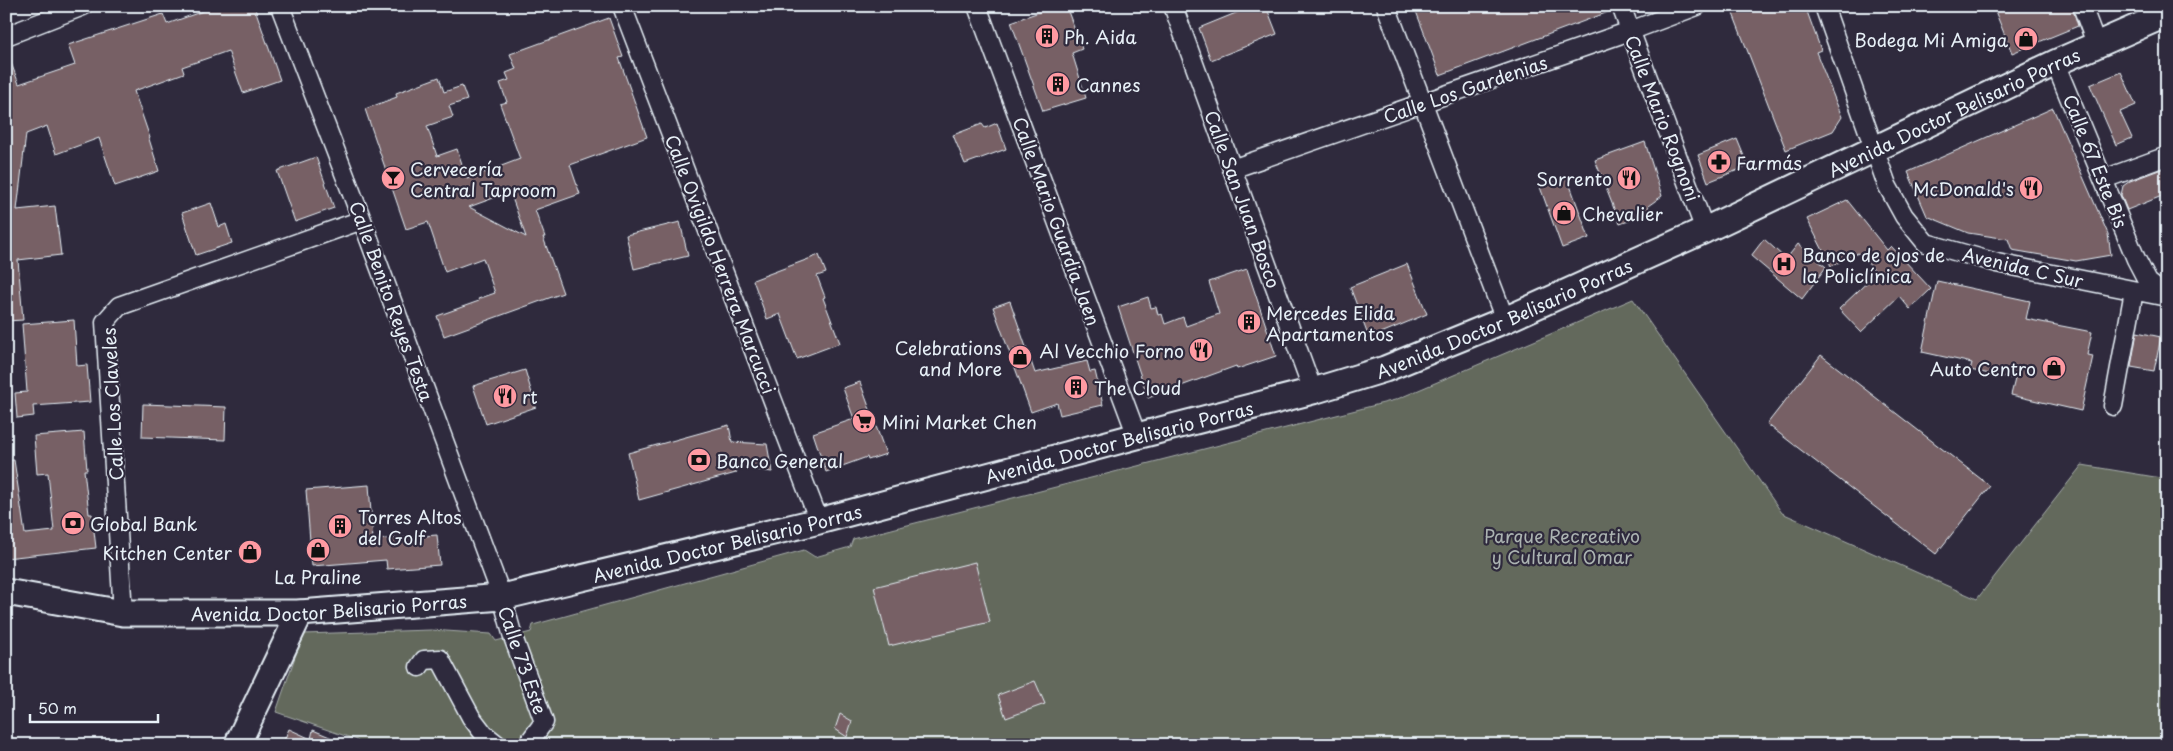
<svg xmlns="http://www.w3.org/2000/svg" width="2173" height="751" font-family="'Playpen Sans',sans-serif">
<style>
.green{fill:#63695c;stroke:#a6adaa}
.building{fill:#776165;stroke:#e8f1f8;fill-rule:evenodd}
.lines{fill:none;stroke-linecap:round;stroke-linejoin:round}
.street-casing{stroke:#e8f1f8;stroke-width:21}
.secondary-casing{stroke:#e8f1f8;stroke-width:29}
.street{stroke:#2f2a3d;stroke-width:18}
.secondary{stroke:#2f2a3d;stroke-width:25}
.labels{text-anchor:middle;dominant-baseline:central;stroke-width:4.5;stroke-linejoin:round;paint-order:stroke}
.poi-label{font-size:18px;fill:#e8f1f8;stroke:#2f2a3d;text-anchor:start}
.street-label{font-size:18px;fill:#e8f1f8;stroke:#2f2a3d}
.park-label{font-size:18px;fill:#acb4b2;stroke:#2f2a3d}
</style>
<rect width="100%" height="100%" fill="#2f2a3d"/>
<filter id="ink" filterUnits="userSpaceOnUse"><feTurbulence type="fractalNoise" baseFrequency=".02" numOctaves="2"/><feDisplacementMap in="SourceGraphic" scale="10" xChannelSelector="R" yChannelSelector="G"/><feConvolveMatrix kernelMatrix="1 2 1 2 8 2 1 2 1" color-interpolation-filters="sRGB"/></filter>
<g filter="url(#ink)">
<!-- green -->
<path class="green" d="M1633 299 1782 513 1977 599 2082 465 2167 479V745H360L357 740 276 712 303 634 431 630 491 634 496 641 531 632 533 625 804 550 815 557 850 547 853 539 1395 400Z"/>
<!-- building -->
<path class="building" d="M217 6H254L280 80 243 93 228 51 182 67 184 73 134 91 150 138 149 139 159 171 115 186 99 138 56 154 47 126 26 134 17 210 55 206 61 255 18 260 23 320 6 321V55H8L19 84 75 65 68 45 163 14 167 24Z
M1056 6H1066L1082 49 1072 53 1086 98 1043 111 1011 22Z
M1253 6H1266L1277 34 1211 60 1199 28Z
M1414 6H1611V11L1440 75Z
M1745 6H1805L1821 50 1816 52 1842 117 1833 131 1786 150 1732 11Z
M1993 6H2072L2078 26 2012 53Z
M609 18 623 57 619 58 647 137 570 165 580 194 535 210 545 237H543L563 293 444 336 437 316 479 301 478 299 495 293 483 258 445 272 428 222 406 229 365 109 397 97 396 93 439 77 444 92 462 86 467 100 449 106 453 117 427 126 437 156 457 149 467 179 520 159 500 104 507 102 500 83 509 80 506 73 516 69 510 54ZM510 192 526 237 469 207Z
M2121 72 2136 105 2120 112 2132 138 2116 145 2090 85Z
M2053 108 2108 234 2111 255 2076 261 2012 250 2008 239 1968 233 1927 216 1908 172Z
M997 123 1006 149 965 164 953 135 982 124 985 128Z
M1737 139 1748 166 1708 182 1698 155Z
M1645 142 1662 196 1648 206 1651 213 1620 224 1595 160Z
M316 157 334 208 295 222 277 171Z
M2167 167V194L2127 210 2121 195 2123 186 2130 181Z
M1567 177 1589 238 1562 248 1540 187Z
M1847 200 1887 250 1891 246 1931 289 1910 309 1899 296 1861 332 1839 309 1877 273 1858 253 1831 266 1807 219Z
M211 203 219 227 226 224 232 243 196 255 182 213Z
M680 222 688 256 634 269 626 235Z
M1764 239 1786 259 1798 244 1826 267 1802 299 1751 256Z
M819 255 826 273 817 276 825 297 823 298 840 343 797 359 780 314 767 319 753 280Z
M1407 264 1427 314 1369 338 1350 287Z
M1247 269 1276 356 1237 369 1236 366 1148 398 1118 307 1148 297 1151 308 1156 307 1158 315 1162 314 1165 324 1183 317 1186 326 1219 314 1209 282Z
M1937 281 2030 301 2026 319 2092 332 2087 355 2093 356 2081 411 2011 395 2015 379 1970 370 1972 363 1922 352Z
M1010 301 1035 373 1087 361 1090 372 1095 371 1103 405 1060 415 1057 403 1031 412 993 307Z
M74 320 77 366 87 365 90 402 33 406 34 416 17 418 15 393 27 392 22 324Z
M2137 332 2161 337 2154 371 2131 367Z
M1821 355 1990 486 1936 554 1767 424Z
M525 370 536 407 486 424 473 386Z
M860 382 886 454 868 460 867 457 826 472 813 433 854 419 843 388Z
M143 404 226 407 225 440 142 437Z
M729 425 732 442 767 444 772 472 738 467 736 473 639 500 628 453Z
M84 432 87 470H84L89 514H92L96 548 6 558V461L14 460 25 534 54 531 48 473 37 474 34 436Z
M369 485 373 540 437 535 440 565 387 569 386 560 312 566 306 490Z
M975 562 990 622 889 646 874 587Z
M1035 681 1045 704 1006 718 998 695Z
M840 714 852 721 847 737 835 729Z
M289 729 311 739 313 730 349 745H282Z"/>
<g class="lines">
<!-- street casing -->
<g class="street-casing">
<path id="street" d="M280 6 362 220 502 597 513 637 544 722 527 745
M622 6 819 521
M977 6 1137 436
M1173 6 1313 391
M1386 6 1505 320
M1621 6 1705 230
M1824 6 1887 185 1904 216 1926 243 1997 263 2167 297
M2082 6 2097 46
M6 36 83 6
M2055 63 2136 259 2148 282 2166 296
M1232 169 1630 31 1697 6
M2104 179 2167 156
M2113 406 2134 291
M123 613 105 322 119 306 362 220
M419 667 424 660 440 659 471 717 484 734 498 745"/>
</g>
<!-- secondary casing -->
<g class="secondary-casing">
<g id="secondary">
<path id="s1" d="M6 592 123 613H300L502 597 819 521 1137 436 1313 391 1385 369 1505 320 1705 230 2055 63 2167 14"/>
<path d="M237 745 300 613"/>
</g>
</g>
<!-- street -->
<use href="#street" class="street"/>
<!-- secondary -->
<use href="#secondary" class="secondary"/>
</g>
</g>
<!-- icons -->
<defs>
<g id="building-disc" transform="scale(1.25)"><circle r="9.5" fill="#ff9aa2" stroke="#2f2a3d"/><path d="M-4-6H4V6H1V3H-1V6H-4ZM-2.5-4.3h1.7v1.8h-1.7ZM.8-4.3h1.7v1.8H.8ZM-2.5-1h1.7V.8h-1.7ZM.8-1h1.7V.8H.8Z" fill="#111"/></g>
<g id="shop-disc" transform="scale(1.25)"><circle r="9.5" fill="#ff9aa2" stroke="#2f2a3d"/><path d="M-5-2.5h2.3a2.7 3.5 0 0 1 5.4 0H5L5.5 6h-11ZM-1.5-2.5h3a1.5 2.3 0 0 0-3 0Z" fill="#111"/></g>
<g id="pharmacy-disc" transform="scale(1.25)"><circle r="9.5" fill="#ff9aa2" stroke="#2f2a3d"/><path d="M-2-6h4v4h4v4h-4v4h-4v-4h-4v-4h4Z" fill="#111"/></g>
<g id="bar-disc" transform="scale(1.25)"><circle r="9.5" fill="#ff9aa2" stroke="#2f2a3d"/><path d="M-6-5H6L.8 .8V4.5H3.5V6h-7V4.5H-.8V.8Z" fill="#111"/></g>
<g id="restaurant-disc" transform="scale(1.25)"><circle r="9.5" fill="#ff9aa2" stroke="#2f2a3d"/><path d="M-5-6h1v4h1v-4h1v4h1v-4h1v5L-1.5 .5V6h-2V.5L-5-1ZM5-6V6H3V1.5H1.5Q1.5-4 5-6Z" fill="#111"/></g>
<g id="hospital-disc" transform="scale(1.25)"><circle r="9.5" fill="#ff9aa2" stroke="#2f2a3d"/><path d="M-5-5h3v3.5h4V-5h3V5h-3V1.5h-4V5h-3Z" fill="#111"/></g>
<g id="supermarket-disc" transform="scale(1.25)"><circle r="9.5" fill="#ff9aa2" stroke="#2f2a3d"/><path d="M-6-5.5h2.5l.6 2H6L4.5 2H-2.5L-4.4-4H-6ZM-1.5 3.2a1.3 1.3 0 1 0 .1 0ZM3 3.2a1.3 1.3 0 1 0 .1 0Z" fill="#111"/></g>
<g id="bank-disc" transform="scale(1.25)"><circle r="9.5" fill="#ff9aa2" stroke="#2f2a3d"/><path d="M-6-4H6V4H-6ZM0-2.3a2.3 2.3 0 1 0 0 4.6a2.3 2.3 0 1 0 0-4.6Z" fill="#111"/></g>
</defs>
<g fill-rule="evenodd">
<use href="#building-disc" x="1047" y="36"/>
<use href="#shop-disc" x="2026" y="39"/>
<use href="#building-disc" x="1058" y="84"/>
<use href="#pharmacy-disc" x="1719" y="162"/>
<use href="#bar-disc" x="393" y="178"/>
<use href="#restaurant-disc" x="1629" y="178"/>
<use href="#restaurant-disc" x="2031" y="188"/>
<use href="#shop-disc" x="1564" y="213"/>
<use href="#hospital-disc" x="1784" y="264"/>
<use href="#building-disc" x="1249" y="322"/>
<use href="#restaurant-disc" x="1201" y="350"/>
<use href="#shop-disc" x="1020" y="357"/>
<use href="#shop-disc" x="2054" y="368"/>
<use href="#building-disc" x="1076" y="387"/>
<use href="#restaurant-disc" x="505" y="396"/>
<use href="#supermarket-disc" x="864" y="421"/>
<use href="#bank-disc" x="699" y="460"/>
<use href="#bank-disc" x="73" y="523"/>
<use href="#building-disc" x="340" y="526"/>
<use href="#shop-disc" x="318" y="550"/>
<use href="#shop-disc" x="250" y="552"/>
</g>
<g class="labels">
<!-- poi labels -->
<g class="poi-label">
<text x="1064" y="36">Ph. Aida</text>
<text x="2008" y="39" text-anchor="end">Bodega Mi Amiga</text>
<text x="1076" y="84">Cannes</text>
<text x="1736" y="162">Farmás</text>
<text x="410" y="168">Cervecería<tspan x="410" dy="21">Central Taproom</tspan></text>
<text x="1612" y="178" text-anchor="end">Sorrento</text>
<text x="2014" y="188" text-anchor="end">McDonald's</text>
<text x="1582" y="213">Chevalier</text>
<text x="1802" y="254">Banco de ojos de<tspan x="1802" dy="21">la Policlínica</tspan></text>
<text x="1266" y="312">Mercedes Elida<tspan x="1266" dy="21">Apartamentos</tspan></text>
<text x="1002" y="347" text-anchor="end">Celebrations<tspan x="1002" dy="21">and More</tspan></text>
<text x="1184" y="350" text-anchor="end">Al Vecchio Forno</text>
<text x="2036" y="368" text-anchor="end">Auto Centro</text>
<text x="1094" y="387">The Cloud</text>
<text x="522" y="396">rt</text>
<text x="882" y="421">Mini Market Chen</text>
<text x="716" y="460">Banco General</text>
<text x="358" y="516">Torres Altos<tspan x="358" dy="21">del Golf</tspan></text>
<text x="90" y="523">Global Bank</text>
<text x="232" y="552" text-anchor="end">Kitchen Center</text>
<text x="318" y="576" text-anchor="middle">La Praline</text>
</g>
<!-- street labels -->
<g class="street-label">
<text transform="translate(1465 89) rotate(-19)">Calle Los Gardenias</text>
<text stroke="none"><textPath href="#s1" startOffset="2035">Avenida Doctor Belisario Porras</textPath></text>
<text transform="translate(1663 118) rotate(69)">Calle Mario Rognoni</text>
<text transform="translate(2096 161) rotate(68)">Calle 67 Este Bis</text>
<text transform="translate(1243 199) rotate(70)">Calle San Juan Bosco</text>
<text transform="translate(1057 221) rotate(70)">Calle Mario Guardia Jaen</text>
<text transform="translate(721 264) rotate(69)">Calle Ovigildo Herrera Marcucci</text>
<text transform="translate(2023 267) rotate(13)">Avenida C Sur</text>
<text transform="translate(392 301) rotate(70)">Calle Benito Reyes Testa</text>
<text stroke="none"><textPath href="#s1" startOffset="1540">Avenida Doctor Belisario Porras</textPath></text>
<text transform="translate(112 404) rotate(-93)">Calle Los Claveles</text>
<text stroke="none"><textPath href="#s1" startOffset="1135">Avenida Doctor Belisario Porras</textPath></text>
<text stroke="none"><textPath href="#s1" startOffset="730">Avenida Doctor Belisario Porras</textPath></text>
<text stroke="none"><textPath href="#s1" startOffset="325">Avenida Doctor Belisario Porras</textPath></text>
<text transform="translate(523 660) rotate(71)">Calle 73 Este</text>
</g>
<!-- park labels -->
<g class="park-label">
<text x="1562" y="535">Parque Recreativo<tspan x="1562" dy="21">y Cultural Omar</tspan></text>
</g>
</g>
<!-- margin -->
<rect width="2173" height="751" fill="none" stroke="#2f2a3d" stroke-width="25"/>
<rect x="12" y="12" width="2148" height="726" fill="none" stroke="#e8f1f8" stroke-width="2" filter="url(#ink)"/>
<!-- scale -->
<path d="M30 714v8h128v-8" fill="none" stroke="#e8f1f8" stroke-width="2.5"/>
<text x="38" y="714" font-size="15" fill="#e8f1f8" stroke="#2f2a3d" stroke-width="4" paint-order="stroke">50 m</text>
</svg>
